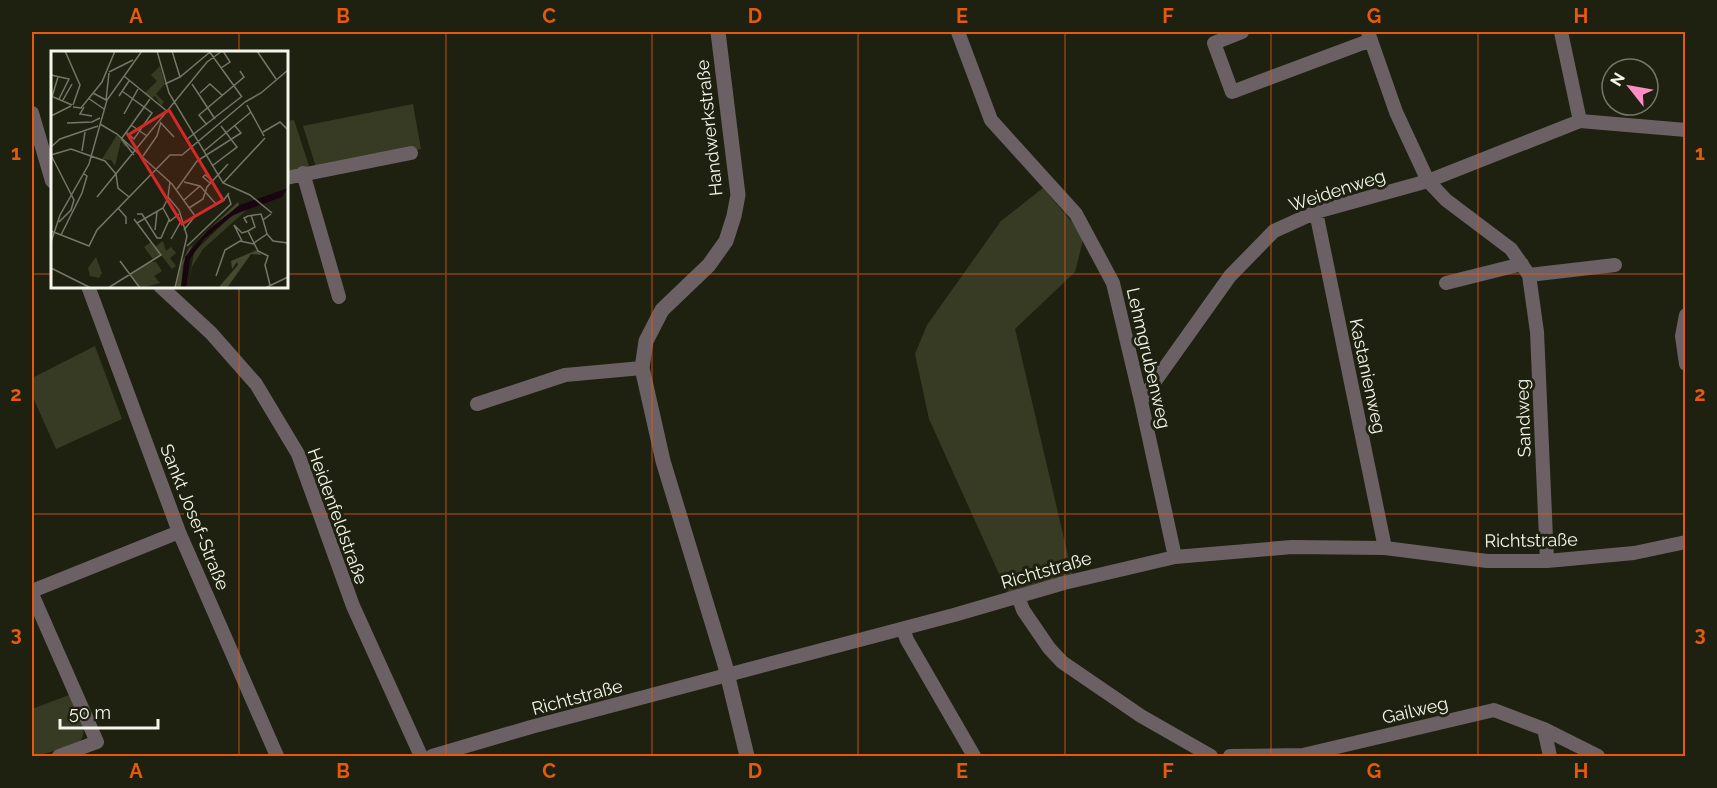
<svg xmlns="http://www.w3.org/2000/svg" width="1717" height="788" font-family="Raleway,sans-serif">
<style>
.green{fill:#383b23}
.lines{fill:none;stroke-linecap:round;stroke-linejoin:round}
.minor{stroke:#6b6165;stroke-width:14}
.tertiary{stroke:#6b6165;stroke-width:15}
.grid{fill:none;stroke:#e8590c;stroke-width:1.5;stroke-opacity:0.55}
.labels{text-anchor:middle;dominant-baseline:central;stroke-width:6;stroke-linejoin:round;paint-order:stroke}
.street-label{font-size:18px;fill:#f3f6ea;stroke:#1f2110}
.inset-road{fill:none;stroke:#747667;stroke-width:1.5}
.view{fill:#d62828;fill-opacity:0.15;stroke:#d62828;stroke-width:3}
.inset-edge{fill:none;stroke:#f3f6ea;stroke-width:3}
.neatline{fill:none;stroke:#e8590c;stroke-width:2}
.grid-label{font-size:20px;text-anchor:middle;font-weight:bold;fill:#e8590c}
</style>
<rect width="100%" height="100%" fill="#1f2110"/>
<!-- green -->
<path class="green" d="M413 104 421 149 316 167 303 126Z
M294 120 310 169 287 174V121Z
M1043 188 1084 236 1075 272 1015 329 1073 577 1009 596 929 419 915 354 927 325 1001 221Z
M95 346 122 419 56 449 32 395V378Z
M69 695C76 710 91 728 79 743L37 756H32V709Z"/>
<g class="lines">
<!-- minor -->
<path class="minor" d="M958 32 991 120 1076 214 1113 283 1141 401 1175 557
M1242 32 1214 43 1232 92 1371 40
M1368 32 1396 112 1428 181 1446 200 1511 249 1529 275 1537 332 1547 561
M1561 32 1580 121
M32 113 52 181
M303 173 339 297
M286 178 411 153
M1316 212 1385 548
M1529 275 1615 265
M1446 283 1522 264
M88 286 179 532 277 756
M160 286 211 333 256 384 298 454 353 606 421 756
M1686 315 1682 336 1686 364
M1141 401 1230 276 1274 231 1316 212 1428 181 1580 121 1686 130
M477 404 565 375 642 368
M32 591 179 532
M32 594 97 742 59 756
M1018 596 1023 610 1049 648 1062 662 1141 716 1211 756
M903 629 907 640 974 756
M1544 729 1550 756
M432 756 531 727 954 615 1064 583 1175 557 1292 547 1385 548 1487 561H1547L1634 553 1686 542
M1230 756 1303 755 1494 710 1544 729 1598 756"/>
<!-- tertiary -->
<path class="tertiary" d="M718 32 738 195 734 216 726 241 709 265 662 310 646 341 642 368 663 461 725 665 747 756"/>
</g>
<!-- grid -->
<path class="grid" d="M239 32V52M446 32V756M652 32V756M858 32V756M1065 32V756M1271 32V756M1478 32V756M32 274H52M286 274H1686M239 286V756M32 514H1686"/>
<g class="labels">
<!-- street labels -->
<g class="street-label">
<text transform="translate(709 128) rotate(-96)">Handwerkstraße</text>
<text transform="translate(1337 190) rotate(-18)">Weidenweg</text>
<text transform="translate(1149 358) rotate(77)">Lehmgrubenweg</text>
<text transform="translate(1368 376) rotate(78)">Kastanienweg</text>
<text transform="translate(1523 418) rotate(-92)">Sandweg</text>
<text transform="translate(338 516) rotate(70)">Heidenfeldstraße</text>
<text transform="translate(195 517) rotate(68)">Sankt Josef-Straße</text>
<text transform="translate(1531 540) rotate(-1)">Richtstraße</text>
<text transform="translate(1046 570) rotate(-16)">Richtstraße</text>
<text transform="translate(577 697) rotate(-15)">Richtstraße</text>
<text transform="translate(1415 710) rotate(-13)">Gailweg</text>
</g>
</g>
<!-- overview -->
<g transform="translate(51 51)">
<rect width="237" height="237" fill="#1f2110"/>
<path d="M109 15 114 33 105 43 113 51 110 55 104 45 100 48 94 42 106 30 100 24ZM66 84 77 93 74 96 70 90 64 115 60 109 51 108ZM200 155 152 198 141 216 137 237 143 201 178 167ZM112 190 115 200 120 196 125 202 119 207 125 215 121 218 110 204 102 208 93 196 100 191 104 196ZM45 206 51 222 48 227 39 225 37 217ZM97 211H105L111 220 103 225 109 232 90 237 80 224Z" fill="#383b23"/>
<path d="M187 151 188 154 142 193 132 214 130 237H125L130 213 138 197ZM206 199 211 204 200 203 176 237H167L187 214 186 211 181 218 180 210Z" fill="#44492f"/>
<path d="M237 137 231 146 182 164 153 188 139 208 135 237H130L134 206 157 179 189 154Z" fill="#19050f"/>
<path class="inset-road" d="M14 0 29 34 22 54M106 0 118 42 172 132 199 144 221 162M121 0 129 26M158 0 191 46M206 0 225 28M170 17 179 11 172 0M58 21 82 9M0 24 18 28 8 48M73 25 117 61M114 33 129 26 159 1M141 33 164 68M71 40 101 62 83 88 75 81M42 42 55 49 58 22M149 42 159 33 171 44M0 45 21 54M68 45 78 30M1 46 7 26M37 47 53 58M12 49 21 33M194 51 210 42 237 19M196 54 213 85M22 56 30 57 51 31 64 0M33 56 29 63 41 65M73 63 87 38M0 65 20 55M109 71 123 86M16 72 41 71 49 67M49 73 66 83 121 133 144 165M80 74 96 85M156 74 148 64 193 26 189 20M212 81 229 71 237 79M70 87 83 104M71 87 99 48M135 89 190 46M0 96 9 88 47 75M31 100 34 81M153 100 200 61M0 104 20 98 54 110 65 123 67 137 78 146M0 104 23 149 20 159 8 171M92 105 106 85 110 71M161 115 186 96 170 75M119 131 117 146 128 159 136 185 124 237M133 131 149 135 165 153M159 132 152 126 154 124 161 129M172 132 214 87M126 138 146 110 190 82 184 75M46 146 156 11 171 0M133 149 149 135M67 157 75 166V173M112 157 119 170 128 163M138 157 152 148 156 136 177 113M86 163H91L106 187H110L118 169M220 163 212 169 216 183 222 190 237 192M200 164 204 176 197 180 203 192M86 172 112 157 117 147M196 172 193 167 197 165 210 163 212 169M104 179 106 161M133 179 144 165 172 150 178 142M0 180 38 195 46 179 119 104H131L194 51M216 183 203 192 207 200 217 205 214 214 219 234M10 184 31 142 36 125 33 123M120 188 129 172M191 190 183 174 191 182 197 180M0 191 9 164 38 113 56 49 91 0M136 195 180 153 177 144M69 210 89 237M0 217 40 237M165 225 174 199 189 190 203 193M57 237 110 204 83 168M214 237 237 226"/>
<path class="view" d="M118 59 172 149 131 173 77 84Z"/>
<rect width="237" height="237" class="inset-edge"/>
</g>
<!-- border -->
<rect width="1717" height="788" fill="none" stroke="#1f2110" stroke-width="66"/>
<!-- north arrow -->
<g transform="translate(1630 87) rotate(301)"><circle r="28" fill="#1f2110" stroke="#747667" stroke-width="1.5"/>
<path d="M0-4.5L10 22L0 15L-10 22Z" fill="#fb8fc5"/>
<text y="-9" font-size="16" font-weight="bold" text-anchor="middle" fill="#f3f6ea">N</text>
</g>
<!-- scale -->
<path d="M60 719v9h98v-9" fill="none" stroke="#f3f6ea" stroke-width="3"/>
<text x="69" y="719" font-size="18" fill="#f3f6ea" stroke="#1f2110" stroke-width="4.5" paint-order="stroke">50 m</text>
<rect x="33" y="33" width="1651" height="722" class="neatline"/>
<g class="grid-label">
<text x="136" y="23">A</text>
<text x="343" y="23">B</text>
<text x="549" y="23">C</text>
<text x="755" y="23">D</text>
<text x="962" y="23">E</text>
<text x="1168" y="23">F</text>
<text x="1374" y="23">G</text>
<text x="1581" y="23">H</text>
<text x="16" y="160">1</text>
<text x="1700" y="160">1</text>
<text x="16" y="401">2</text>
<text x="1700" y="401">2</text>
<text x="16" y="641">3</text>
<text x="1700" y="641">3</text>
<text x="136" y="778">A</text>
<text x="343" y="778">B</text>
<text x="549" y="778">C</text>
<text x="755" y="778">D</text>
<text x="962" y="778">E</text>
<text x="1168" y="778">F</text>
<text x="1374" y="778">G</text>
<text x="1581" y="778">H</text>
</g>
</svg>
